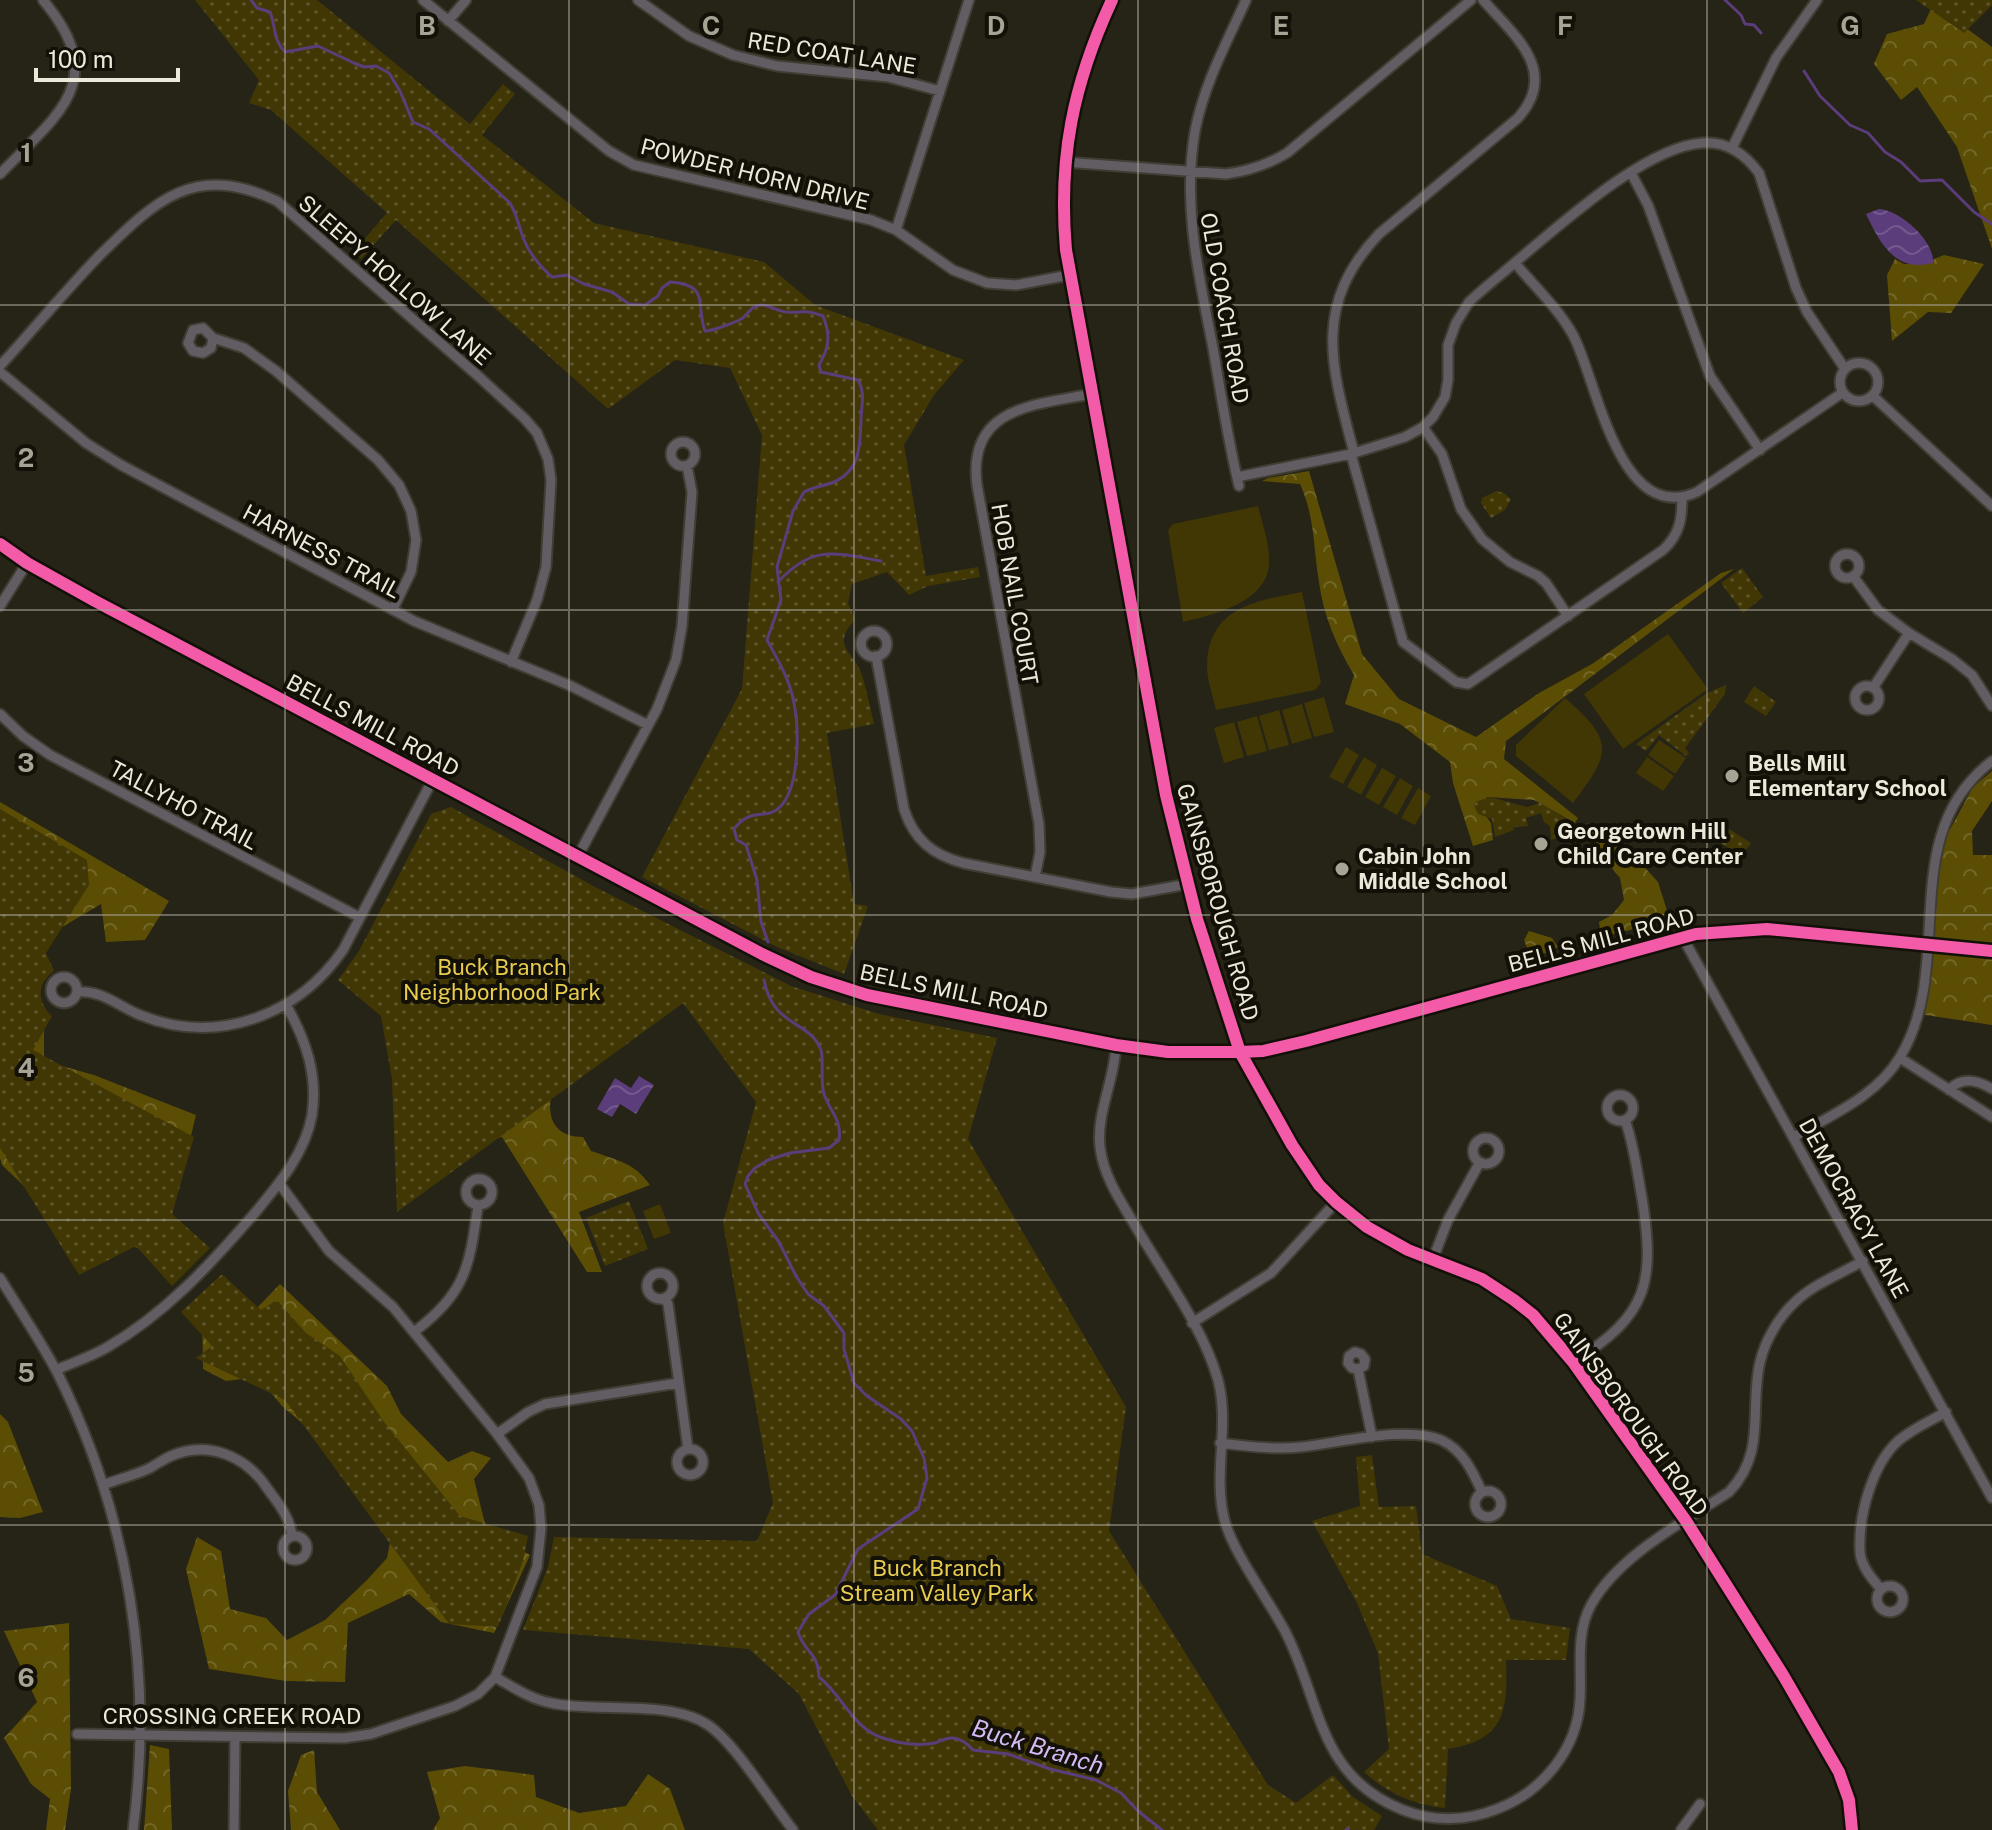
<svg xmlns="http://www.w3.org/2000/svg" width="1992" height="1830" font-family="'Public Sans',sans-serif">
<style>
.grass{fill:#413705}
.forest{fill:url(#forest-crowns)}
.park{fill:url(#park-dots)}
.water{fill:url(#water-waves)}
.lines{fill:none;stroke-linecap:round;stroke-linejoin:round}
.stream{stroke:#5c3d7c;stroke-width:3}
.minor-casing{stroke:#403e34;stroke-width:13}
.tertiary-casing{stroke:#403e34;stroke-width:16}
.minor{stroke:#625d62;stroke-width:9}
.tertiary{stroke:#625d62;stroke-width:12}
.cycleway-casing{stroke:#121007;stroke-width:17}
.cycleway{stroke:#f35aa7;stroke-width:12}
.grid{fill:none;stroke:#a7a496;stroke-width:2;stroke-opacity:0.55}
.poi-dot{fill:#a7a496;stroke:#121007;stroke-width:3}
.labels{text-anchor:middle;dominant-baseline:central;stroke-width:8;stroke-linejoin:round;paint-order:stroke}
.street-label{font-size:22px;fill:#ece9db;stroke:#121007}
.poi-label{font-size:22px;font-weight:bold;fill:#ece9db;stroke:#121007;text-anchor:start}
.park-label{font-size:22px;fill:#e8cd4f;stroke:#121007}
.water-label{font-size:24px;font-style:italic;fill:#d3baf6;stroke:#121007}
.grid-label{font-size:26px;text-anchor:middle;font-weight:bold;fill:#a7a496;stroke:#121007;stroke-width:8;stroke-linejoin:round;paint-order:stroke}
</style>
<defs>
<pattern id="forest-crowns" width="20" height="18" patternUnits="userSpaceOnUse" patternTransform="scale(2)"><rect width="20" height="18" fill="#5b4d04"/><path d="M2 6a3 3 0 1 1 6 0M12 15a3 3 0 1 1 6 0" fill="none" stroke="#736728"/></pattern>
<pattern id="park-dots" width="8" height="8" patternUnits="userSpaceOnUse" patternTransform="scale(2)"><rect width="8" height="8" fill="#413705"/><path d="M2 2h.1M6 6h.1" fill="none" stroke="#5d5429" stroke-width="1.8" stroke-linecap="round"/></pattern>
<pattern id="water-waves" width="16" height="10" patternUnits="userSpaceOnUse" patternTransform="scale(2)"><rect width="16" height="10" fill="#5c3d7c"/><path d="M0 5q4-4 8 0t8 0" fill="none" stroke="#74598e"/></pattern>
</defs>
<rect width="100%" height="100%" fill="#262317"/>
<!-- grass -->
<path class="grass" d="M1258 506C1262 523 1270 544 1269 562 1269 602 1213 615 1183 622L1168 530 1173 524Z
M1302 592 1321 683 1315 690 1216 710C1213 696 1207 680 1207 666 1208 607 1256 601 1302 592Z
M1668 634 1708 689 1623 749 1584 694Z
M1324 697 1334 732 1314 737 1304 703Z
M1565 698C1615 741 1611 753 1573 803L1516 756V745Z
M1302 704 1312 738 1292 744 1282 710Z
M1279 710 1289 745 1269 750 1259 716Z
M1257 716 1267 751 1247 756 1237 722Z
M1234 722 1244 757 1224 763 1214 728Z
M1659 740 1686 758 1675 774 1648 755Z
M1346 747 1359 755 1343 784 1329 777Z
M1364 757 1377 765 1361 795 1347 787Z
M1647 757 1674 776 1663 791 1636 773Z
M1382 768 1396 776 1379 805 1365 797Z
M1400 778 1413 786 1397 815 1383 807Z
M1418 788 1431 796 1415 825 1401 818Z
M660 1204 671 1233 654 1239 643 1211Z"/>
<!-- forest -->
<path class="forest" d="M1933 4 1992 47V249L1957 147 1917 87 1901 100 1874 64 1887 34 1924 24Z
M1944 255 1984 264 1951 313 1928 312 1892 341 1887 275 1895 259 1904 264 1932 263 1934 259Z
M1309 471 1362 654 1399 699 1476 737 1539 693 1592 664 1721 573 1734 569 1506 741 1504 759 1578 818 1575 823 1534 800 1487 797 1483 812 1491 823 1493 840 1473 846 1453 783 1450 762 1400 724 1345 704 1354 675C1337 647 1323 615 1319 582 1313 546 1315 517 1300 484L1262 481 1268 478Z
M1992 771V801L1972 831 1973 855H1992V1025L1919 1014 1942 844 1973 787Z
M0 802 169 901 145 940 106 942 101 904 42 939 34 991 44 1016V1061L94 1075 196 1115 172 1214 196 1250 172 1260 129 1245 48 1209 2 1165 0 1158Z
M1588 823 1639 861 1658 882 1669 917 1651 925 1601 937 1599 922 1612 915 1624 900 1620 878 1585 835Z
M1529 931 1552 938 1558 947 1548 953 1530 955 1524 940Z
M551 1096C547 1120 556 1137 583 1137L591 1151C616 1160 634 1162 650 1185L579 1212 602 1272H587L502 1137 441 1148Z
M280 1284 387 1386 401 1414 448 1462 472 1451 491 1458 474 1479 487 1532 530 1555 494 1633 441 1622 409 1594 348 1623 345 1682 286 1681 209 1669 186 1569 197 1537 221 1551 230 1609 266 1618 287 1640 325 1620 367 1580 387 1558 392 1532 330 1447 282 1406 258 1377 226 1381 203 1369 202 1303 254 1311Z
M0 1414 8 1422 43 1512 20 1518 0 1517Z
M69 1623 71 1789 65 1830H46L50 1799 31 1784 4 1738 37 1702 4 1631Z
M150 1745 169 1749 172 1830H144Z
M314 1750 317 1792 340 1830H291L288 1791 301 1755Z
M465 1766 534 1775 536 1797 579 1813 626 1806 648 1774 670 1789 685 1830H433L440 1818 427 1772Z"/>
<!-- park -->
<path class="park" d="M195 0H317L470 124 503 84 515 94 482 135 594 223 764 262 815 305 964 360 934 395 904 445 926 576 978 567 980 577 928 586 909 595 887 572 852 584 848 603 855 620C830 646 854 652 862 675 867 691 870 708 874 724L827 733 854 904 868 906 844 974 777 947 642 877 742 689 762 435 730 368 675 360 608 409 396 220 361 259 353 252 387 213 271 110 249 103 259 80Z
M1916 0H1992V5L1964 33Z
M1496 491 1504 493 1511 499 1505 510 1491 518 1481 503 1482 498Z
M1742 568 1763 597 1743 613 1721 583Z
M1726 685 1725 694 1685 748 1689 753 1686 756 1659 735 1646 751 1636 744 1707 693Z
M1754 686 1776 702 1766 716 1744 702Z
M1490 797 1527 807 1540 803 1578 826 1561 832V837L1551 840 1550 826 1544 822 1541 813 1526 818 1528 826 1514 827V830L1495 837 1492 819 1478 814 1474 806 1475 802Z
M451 807 595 887 791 986 879 1014 997 1038 968 1139 1126 1407 1109 1531 1268 1785 1296 1803 1333 1775 1353 1797 1382 1816 1374 1830H878L852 1796 799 1694 749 1649 523 1630 548 1567 554 1537 757 1541 773 1503 723 1223 756 1102 683 1003 397 1212 392 1079 381 1016 338 980 359 951 431 814Z
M0 809 87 860 89 885 46 953 54 971C36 984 37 1002 52 1016L33 1050 194 1137 172 1214 210 1248 172 1286 136 1246 79 1275 0 1148Z
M1729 829 1751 843 1743 854 1736 853 1721 843Z
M629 1201 648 1249 605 1266 586 1218Z
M222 1274 261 1310 277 1300 306 1333 340 1356 384 1422 460 1516 528 1536 523 1561 498 1627 449 1624 285 1400 196 1358 212 1346 181 1312Z
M1372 1455 1379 1507 1416 1506 1422 1554 1497 1586 1511 1619 1570 1628 1566 1660H1506C1508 1711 1505 1740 1448 1749L1445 1808C1414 1805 1387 1793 1364 1772L1389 1749 1378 1653 1357 1603 1312 1521 1360 1506 1356 1457Z"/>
<!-- water -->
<path class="water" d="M1879 209C1900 210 1935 241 1933 263 1895 273 1880 243 1866 214Z
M639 1076 654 1085 636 1114 620 1104 612 1117 597 1109 615 1078 631 1088Z"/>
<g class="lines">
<!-- stream -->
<path class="stream" d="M251 0 257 8 270 12C276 27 273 40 285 52L318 46 354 63 364 67 376 66 389 73 400 91 413 122 429 129 510 203C517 215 519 227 524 240 530 255 541 267 552 277L567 275 584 284 612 292 629 304 645 305 658 296 662 288 670 282C711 285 695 303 705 331 712 331 734 323 741 319 748 315 751 305 761 305 769 305 777 311 786 312 804 313 803 309 823 316 831 336 829 348 819 365L821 372 858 380C865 392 862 403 861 417 860 444 862 469 834 482 824 486 814 487 804 492L793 511 777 567 781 600 767 640C778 660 790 680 794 703 799 729 800 785 781 806 766 822 753 805 734 829L737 840 746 845 757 880 761 922 768 942
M1725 0 1741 15 1745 24 1754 25 1761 33
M1804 71 1820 96 1850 125 1868 133 1885 152 1901 162 1920 181 1942 180 1974 212 1992 224
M778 582C813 544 835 553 881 561
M764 980C773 1028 810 1020 821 1050 824 1062 820 1080 824 1094 830 1112 842 1119 839 1140L829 1148 790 1153 768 1160 755 1168 748 1176 745 1184 758 1213 779 1242 796 1276 808 1294 824 1306 844 1333V1349L854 1383 867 1396 901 1419 912 1431 924 1458 927 1478 918 1509 858 1549 835 1595 809 1614 798 1632C805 1654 818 1651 819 1677 844 1697 853 1730 886 1739 901 1744 920 1746 935 1743 941 1741 947 1737 953 1738 962 1739 968 1744 973 1750L1008 1754 1050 1769 1096 1780 1121 1793 1138 1811 1162 1830
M1346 1830 1348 1829"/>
<!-- minor casing -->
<g class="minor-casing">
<path id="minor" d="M423 0 609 151 634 165 871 220 896 230 953 270 987 283 1016 285 1069 275
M638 0 689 36 733 55 777 66 888 77 940 91
M448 21 466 0
M1732 148 1776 58 1817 0
M1064 162 1226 174C1249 171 1267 165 1287 153L1471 0
M1631 173 1648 205 1710 376 1760 450
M0 174C58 114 111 81 43 0
M896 230 969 0
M1515 263C1534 286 1559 309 1573 335 1597 379 1618 527 1697 492L1842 393
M213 338 211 348 203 353 193 351 188 343 193 330 203 328 213 338 244 348 276 371 378 460 399 485 411 511 416 540 411 572 393 609
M1840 382a19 19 0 1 1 38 0a19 19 0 1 1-38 0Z
M0 366C33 330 65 291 99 256 156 200 194 162 277 201L477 375 525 419 537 433 548 459 551 480 546 567 537 600 511 662
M0 372 86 443 121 465 414 621 571 686 648 725
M1873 396 1992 506
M1423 427 1442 454 1461 509 1482 539 1510 562 1538 576 1546 583 1568 616
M671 454a12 12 0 1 1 24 0a12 12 0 1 1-24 0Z
M1354 453C1332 368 1311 306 1379 234L1518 118C1560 71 1514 35 1483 0
M1351 454 1403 642 1456 682 1468 684 1663 550C1680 534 1682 519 1682 497
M1237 477 1351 454 1405 437 1423 427 1433 417 1445 397 1448 380V345L1456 323 1469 302C1487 285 1507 270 1525 254 1567 219 1647 147 1702 143 1726 141 1745 154 1759 173L1796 288 1807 312 1845 369
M1239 486C1228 441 1221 394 1213 348 1199 276 1182 205 1195 131 1204 84 1227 42 1246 0
M1835 566a12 12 0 1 1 24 0a12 12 0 1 1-24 0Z
M1853 576 1878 610 1909 633 1952 659 1972 675 1992 706
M0 606 27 563
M861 644a13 13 0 1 1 26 0a13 13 0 1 1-26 0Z
M876 656 904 809C914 840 933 855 963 863L1111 892 1132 894 1188 884
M1855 698a12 12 0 1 1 24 0a12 12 0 1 1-24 0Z
M1873 688 1909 633
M0 714 23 736 50 755 359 917
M578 856 657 709 676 660 682 626 692 492 687 466
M1035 877 1040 852 1039 824 977 485C967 407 1034 405 1091 394
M1682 936 1992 1498
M51 990a13 13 0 1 1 26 0a13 13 0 1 1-26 0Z
M77 992C102 990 118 1006 140 1015 217 1046 297 1016 343 950L433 779
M1116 1045C1115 1079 1096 1113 1100 1147 1103 1174 1119 1199 1133 1222 1161 1271 1203 1326 1218 1380 1230 1425 1213 1473 1224 1518 1232 1552 1269 1600 1286 1633 1322 1705 1318 1776 1403 1810 1434 1822 1467 1821 1497 1809 1542 1792 1578 1749 1580 1699 1582 1667 1575 1635 1591 1605 1618 1556 1683 1522 1729 1492 1767 1452 1749 1410 1760 1362 1765 1341 1778 1318 1794 1303 1812 1285 1840 1274 1863 1261
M1900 1058 1992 1117
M1949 1090C1962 1076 1977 1080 1992 1089
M1607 1108a13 13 0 1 1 26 0a13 13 0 1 1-26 0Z
M1794 1137C1831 1115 1877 1096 1900 1057 1957 964 1894 836 1992 761
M1473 1151a13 13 0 1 1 26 0a13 13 0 1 1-26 0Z
M466 1192a13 13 0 1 1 26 0a13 13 0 1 1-26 0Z
M1433 1259 1448 1220 1480 1162
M647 1286a13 13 0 1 1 26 0a13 13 0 1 1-26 0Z
M0 1278C19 1309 40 1340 57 1372 128 1514 154 1673 133 1830
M664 1298 668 1304 688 1449
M1192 1323 1271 1273 1336 1202
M414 1332C466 1292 469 1268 478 1206
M1573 1362C1649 1315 1655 1282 1642 1198 1637 1171 1634 1145 1625 1120
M1358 1369 1352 1368 1348 1363 1349 1356 1355 1352 1361 1354 1365 1359 1364 1366 1358 1369 1372 1437
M56 1370C72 1363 90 1357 106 1348 165 1314 210 1265 254 1214 278 1185 305 1154 312 1115 318 1075 306 1040 286 1005
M497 1434 528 1412 545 1404 678 1383
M1220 1443C1247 1446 1274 1450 1301 1447 1339 1443 1407 1425 1441 1440 1463 1450 1473 1472 1482 1492
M677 1462a13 13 0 1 1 26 0a13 13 0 1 1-26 0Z
M103 1485C119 1479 135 1475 150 1468 157 1464 164 1459 171 1456 208 1440 246 1456 267 1488 278 1503 290 1517 292 1536
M1475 1504a13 13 0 1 1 26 0a13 13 0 1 1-26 0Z
M283 1548a12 12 0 1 1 24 0a12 12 0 1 1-24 0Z
M1877 1599a13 13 0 1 1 26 0a13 13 0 1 1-26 0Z
M1881 1589C1872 1579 1861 1566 1860 1552 1858 1516 1872 1465 1898 1441 1912 1429 1930 1421 1946 1412
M495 1677C513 1687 530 1699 551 1703 596 1713 669 1699 708 1725 735 1743 771 1802 793 1830
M77 1734 344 1738 371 1734 455 1706 478 1694 495 1677 537 1567 541 1528 539 1505 529 1478 497 1434 393 1307 329 1251 279 1183
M234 1830 235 1737
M1681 1830 1700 1804"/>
</g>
<!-- tertiary casing -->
<g class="tertiary-casing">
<path id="tertiary" d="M1112 0C1073 84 1058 158 1066 250L1166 795 1197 919 1240 1052 1292 1145 1319 1185 1336 1202 1367 1227 1408 1250 1482 1279 1514 1300 1533 1315 1573 1362 1686 1521 1783 1675 1839 1772 1849 1800 1852 1830
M0 544 27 563 95 601 762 954 811 977 867 995 1116 1045 1168 1052H1240L1263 1051 1306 1041 1696 934 1767 929 1992 951"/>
</g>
<!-- minor -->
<use href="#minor" class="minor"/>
<!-- tertiary -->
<use href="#tertiary" class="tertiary"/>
<!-- cycleway casing -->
<g class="cycleway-casing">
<path id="cycleway" d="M1112 0C1073 84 1058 158 1066 250L1166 795 1197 919 1240 1052 1292 1145 1319 1185 1336 1202 1367 1227 1408 1250 1482 1279 1514 1300 1533 1315 1573 1362 1686 1521 1783 1675 1839 1772 1849 1800 1852 1830
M0 544 27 563 95 601 762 954 811 977 867 995 1116 1045 1168 1052H1240L1263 1051 1306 1041 1696 934 1767 929 1992 951"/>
</g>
<!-- cycleway -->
<use href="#cycleway" class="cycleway"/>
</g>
<!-- grid -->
<path class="grid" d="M285 0V1830M569 0V1830M854 0V1830M1138 0V1830M1423 0V1830M1707 0V1830M0 305H1992M0 610H1992M0 915H1992M0 1220H1992M0 1525H1992"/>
<!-- markers -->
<g class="poi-dot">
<circle cx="1732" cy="776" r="8"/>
<circle cx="1541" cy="844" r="8"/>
<circle cx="1342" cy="869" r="8"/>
</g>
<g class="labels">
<!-- street labels -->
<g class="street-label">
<text transform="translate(832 53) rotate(9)">RED COAT LANE</text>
<text transform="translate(755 174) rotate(14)">POWDER HORN DRIVE</text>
<text transform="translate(395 280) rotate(41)">SLEEPY HOLLOW LANE</text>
<text transform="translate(1225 308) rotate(80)">OLD COACH ROAD</text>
<text transform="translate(322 551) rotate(28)">HARNESS TRAIL</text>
<text transform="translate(1015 594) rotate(80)">HOB NAIL COURT</text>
<text transform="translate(373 725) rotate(28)">BELLS MILL ROAD</text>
<text transform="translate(184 805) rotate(28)">TALLYHO TRAIL</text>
<text transform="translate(1218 902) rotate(74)">GAINSBOROUGH ROAD</text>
<text transform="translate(1601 940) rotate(-15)">BELLS MILL ROAD</text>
<text transform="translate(954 991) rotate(12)">BELLS MILL ROAD</text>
<text transform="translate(1854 1208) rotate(61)">DEMOCRACY LANE</text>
<text transform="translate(1631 1414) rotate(54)">GAINSBOROUGH ROAD</text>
<text x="232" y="1716">CROSSING CREEK ROAD</text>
</g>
<!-- poi labels -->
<g class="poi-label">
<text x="1748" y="763">Bells Mill<tspan x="1748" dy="25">Elementary School</tspan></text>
<text x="1557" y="831">Georgetown Hill<tspan x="1557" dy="25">Child Care Center</tspan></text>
<text x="1358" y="856">Cabin John<tspan x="1358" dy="25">Middle School</tspan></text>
</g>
<!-- park labels -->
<g class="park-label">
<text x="502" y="967">Buck Branch<tspan x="502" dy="25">Neighborhood Park</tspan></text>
<text x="937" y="1568">Buck Branch<tspan x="937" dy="25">Stream Valley Park</tspan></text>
</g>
<!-- water labels -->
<g class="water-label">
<text transform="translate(1038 1746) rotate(17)">Buck Branch</text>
</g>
</g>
<g class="grid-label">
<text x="427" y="35">B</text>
<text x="711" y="35">C</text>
<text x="996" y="35">D</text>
<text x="1281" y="35">E</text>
<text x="1565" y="35">F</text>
<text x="1850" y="35">G</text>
<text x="26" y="162">1</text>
<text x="26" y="467">2</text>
<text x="26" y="772">3</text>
<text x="26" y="1077">4</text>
<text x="26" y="1382">5</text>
<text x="26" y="1687">6</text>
</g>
<!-- scale -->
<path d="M36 68v12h142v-12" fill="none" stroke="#ece9db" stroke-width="4"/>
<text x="48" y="68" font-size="24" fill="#ece9db" stroke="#121007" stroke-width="6" paint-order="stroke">100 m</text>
</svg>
